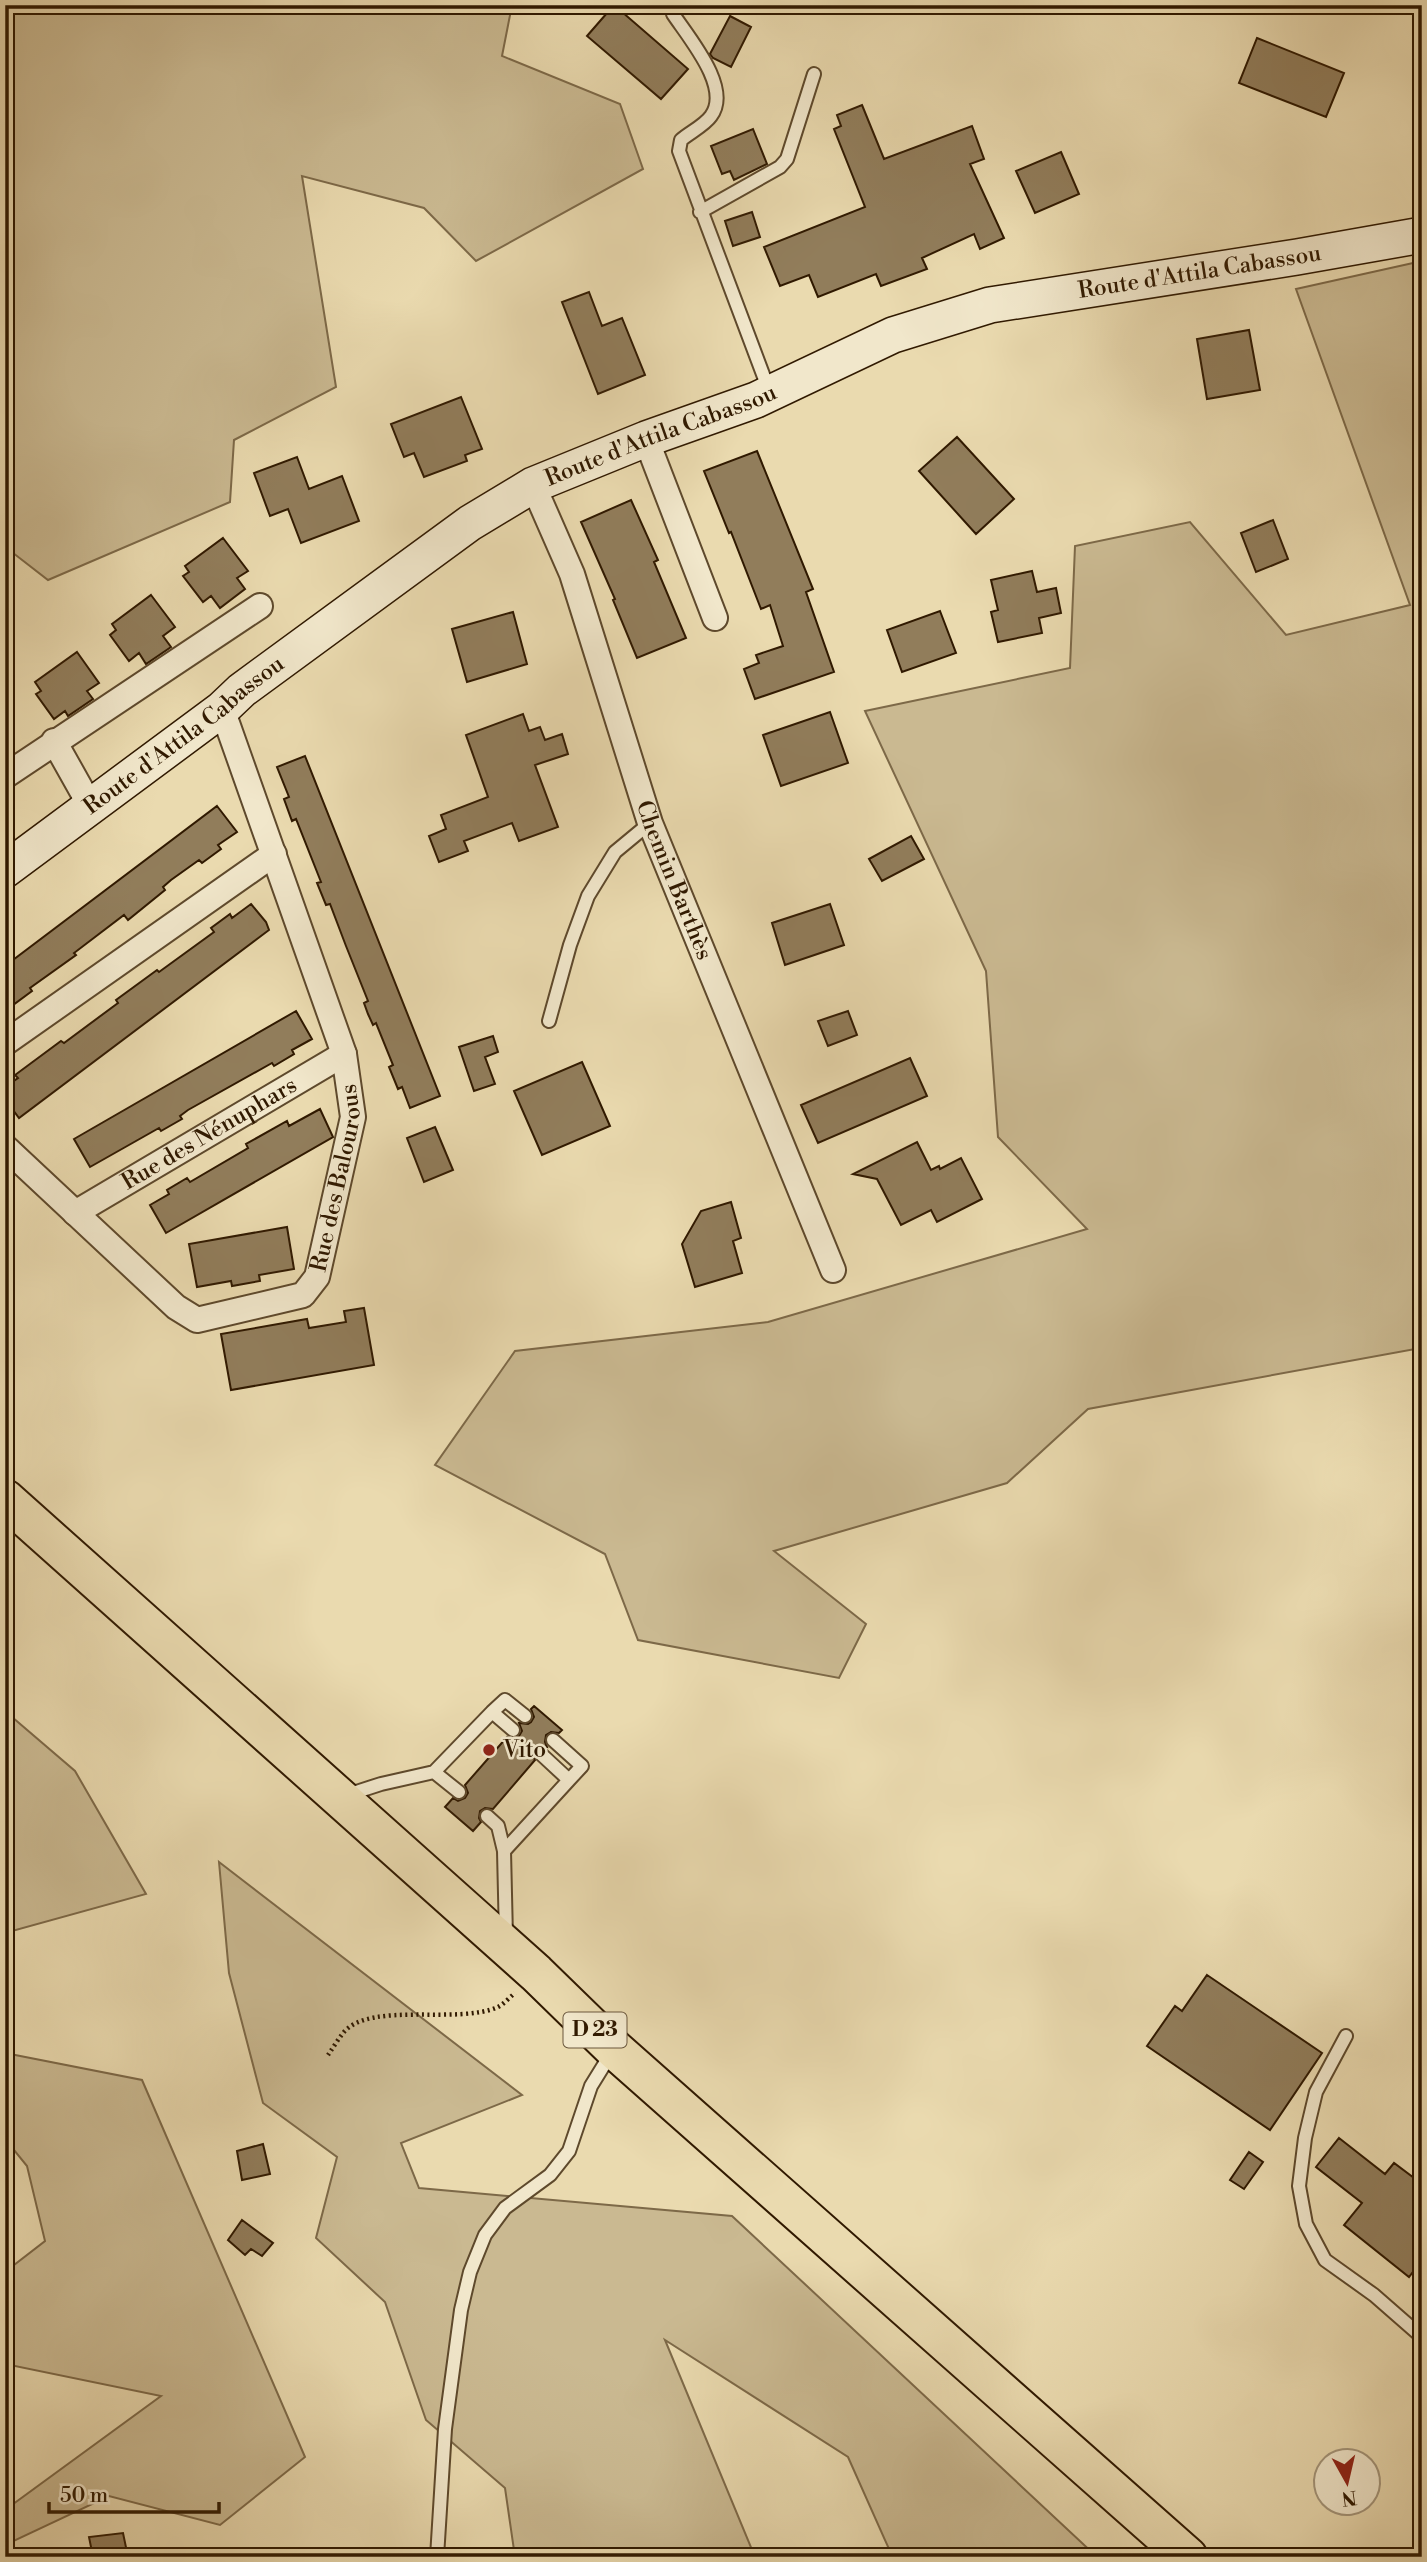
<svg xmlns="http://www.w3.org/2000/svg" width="1427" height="2562" font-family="'Libre Bodoni',serif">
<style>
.green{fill:#cab991;stroke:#7d6948;stroke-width:2}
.building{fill:#917d5b;stroke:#301900;stroke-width:2}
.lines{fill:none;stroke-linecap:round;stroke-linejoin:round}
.service-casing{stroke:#5e492c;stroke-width:16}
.minor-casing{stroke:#5e492c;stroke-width:28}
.secondary-casing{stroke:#301900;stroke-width:38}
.primary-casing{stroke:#301900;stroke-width:42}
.path{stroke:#301900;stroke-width:4.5;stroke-dasharray:2 3.5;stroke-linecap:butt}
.service{stroke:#f1e7cb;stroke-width:12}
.minor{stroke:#f1e7cb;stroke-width:24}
.secondary{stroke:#f1e7cb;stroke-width:35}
.primary{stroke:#eadaaf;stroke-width:38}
.poi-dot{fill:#8f2418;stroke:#f1e7cb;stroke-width:2.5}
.labels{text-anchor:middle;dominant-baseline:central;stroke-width:5;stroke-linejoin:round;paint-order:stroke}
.shield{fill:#f1e7cb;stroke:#6a573d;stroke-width:2}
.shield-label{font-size:21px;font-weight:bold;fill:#301900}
.street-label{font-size:23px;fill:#301900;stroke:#f1e7cb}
.poi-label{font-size:23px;fill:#301900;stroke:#f1e7cb;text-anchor:start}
</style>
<rect width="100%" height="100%" fill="#eadaaf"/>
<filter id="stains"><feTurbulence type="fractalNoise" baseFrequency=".00286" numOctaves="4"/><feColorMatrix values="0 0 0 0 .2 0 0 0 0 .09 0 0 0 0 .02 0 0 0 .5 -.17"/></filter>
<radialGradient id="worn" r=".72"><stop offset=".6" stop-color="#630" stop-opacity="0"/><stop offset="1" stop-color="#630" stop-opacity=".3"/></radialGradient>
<!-- green -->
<path class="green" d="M5 5H512L502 56 620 104 643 169 476 261 424 208 302 176 336 387 234 440 230 502 48 580 8 549 5 550Z
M1422 261V1352L1415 1349 1088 1409 1007 1483 774 1551 866 1624 839 1678 638 1640 605 1554 435 1465 515 1351 768 1322 1087 1229 998 1137 986 971 865 711 1070 668 1075 546 1190 522 1286 635 1410 605 1296 289Z
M5 1711 75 1771 146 1894 5 1933Z
M219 1862 522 2095 401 2143 419 2188 732 2216 1097 2557H897L889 2549 848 2457 665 2340 755 2557H515L505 2488 426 2420 385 2302 316 2238 337 2157 263 2103 229 1973Z
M5 2053 142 2080 305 2457 220 2525 109 2496 5 2545V2510L161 2396 5 2364V2272L45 2241 27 2166 5 2139Z"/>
<!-- building -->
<path class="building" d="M614 5 688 69 661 99 587 36Z
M730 16 751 27 731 67 713 58 710 54Z
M1257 38 1344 73 1326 117 1239 83Z
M862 105 884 159 972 126 984 159 970 164 1004 238 980 249 974 234 922 258 927 269 881 286 876 274 818 297 809 275 780 286 764 247 865 207 834 129 841 126 837 115Z
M753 129 767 164 734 180 730 171 722 174 711 146Z
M1061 152 1079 194 1035 213 1016 171Z
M752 212 760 237 733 246 725 221Z
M589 292 602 326 622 318 645 375 598 394 562 302Z
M1249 330 1260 390 1207 399 1197 339Z
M461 397 482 449 465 455 467 461 424 477 414 453 404 457 391 424Z
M957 437 1014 499 976 534 919 471Z
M757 451 813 589 806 592 834 672 755 699 744 669 759 663 756 655 783 646 770 605 761 609 731 532 729 533 704 471Z
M297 457 309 489 342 476 359 521 301 543 288 509 270 516 254 473Z
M631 500 658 560 654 562 686 638 637 658 613 600 615 599 581 522Z
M1273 520 1288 559 1256 572 1241 533Z
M223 538 248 571 237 578 245 589 220 608 211 596 203 602 183 576 189 572 185 566Z
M1032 571 1037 592 1056 588 1061 613 1039 618 1042 633 998 642 991 612 998 610 991 580Z
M151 595 175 627 163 636 171 647 146 664 139 653 129 661 110 635 116 630 112 624Z
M940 611 956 653 902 672 887 630Z
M513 612 527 664 467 682 452 629Z
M77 652 99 683 87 691 93 699 68 716 65 711 54 719 36 694 41 691 35 682Z
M830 712 848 763 781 786 763 735Z
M523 714 529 731 540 727 545 740 562 734 568 754 535 765 558 827 519 841 512 823 464 841 468 851 439 862 429 836 446 829 441 815 488 797 466 735Z
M305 756 440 1096 410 1108 402 1087 398 1089 389 1067 393 1065 376 1023 373 1025 368 1014 364 1003 368 1001 346 946 330 904 326 905 317 883 321 882 296 819 292 821 284 799 289 797 277 767Z
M217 806 237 832 218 845 221 849 202 863 199 860 171 880 163 887 165 890 128 920 124 915 74 953 76 955 30 988 32 991 13 1005 5 995V966Z
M911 836 924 859 882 881 869 859Z
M251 904 266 922 269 930 19 1118 13 1110 5 1114V1087L18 1078 15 1075 61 1041 64 1043 118 1003 116 1000 157 970 159 972 214 932 211 928 230 914 232 918Z
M830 904 844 945 785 965 772 923Z
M296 1011 312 1039 292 1050 294 1054 274 1066 272 1063 188 1110 180 1116 182 1119 161 1131 159 1128 90 1167 74 1139Z
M848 1011 857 1035 828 1046 818 1021Z
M493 1036 498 1052 485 1057 495 1084 474 1091 459 1047Z
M910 1058 927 1096 818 1143 801 1105Z
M582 1062 610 1126 542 1155 514 1091Z
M320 1109 333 1137 166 1233 150 1205 169 1194 167 1190 187 1178 190 1182 248 1148 246 1144 287 1121 289 1126Z
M435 1127 453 1170 424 1182 407 1138Z
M917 1142 931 1170 939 1166 940 1169 961 1158 982 1199 937 1222 931 1210 901 1225 877 1179 853 1174Z
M731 1202 741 1238 733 1241 742 1273 695 1287 682 1244 701 1211Z
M287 1227 294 1269 259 1275 260 1281 232 1286 231 1281 197 1287 189 1244Z
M364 1308 374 1365 231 1390 221 1334 307 1319 309 1328 346 1322 344 1311Z
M534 1706 562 1730 559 1733 551 1732 546 1735 545 1742 547 1747 539 1746 534 1749 533 1756 535 1760 493 1809 485 1808 480 1811 479 1818 481 1822 473 1831 445 1807 453 1798 458 1801 465 1798 468 1793 465 1785 507 1737 512 1739 519 1736 522 1731 519 1723 528 1724 531 1722 534 1717 531 1709Z
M1207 1975 1322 2053 1270 2130 1147 2046 1175 2006 1182 2011Z
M1339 2138 1385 2174 1394 2163 1422 2184V2260L1409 2277 1344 2225 1362 2203 1316 2167Z
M263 2144 270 2174 242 2180 237 2151Z
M1249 2152 1263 2162 1244 2189 1230 2180Z
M242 2220 273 2243 262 2256 251 2249 245 2255 228 2240Z
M123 2533 128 2557H93L89 2537Z"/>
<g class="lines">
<!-- service casing -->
<g class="service-casing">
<path id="service" d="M673 14C689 38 732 88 711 116 705 125 689 133 681 140L679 151 770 393
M700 212 780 167 787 159 814 74
M549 1021 570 945 588 896 615 852 650 823
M492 1712 505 1700 525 1716
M553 1740 582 1766 569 1780
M434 1772 492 1712 513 1730
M347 1795 381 1784 434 1772 459 1792
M487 1816 498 1826 504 1851 506 1937
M504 1851 569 1780 541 1754
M1346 2036 1316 2092 1305 2138 1299 2186 1306 2224 1325 2260 1374 2295 1422 2337
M437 2557 445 2429 461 2310 470 2272 485 2235 505 2208 550 2175 569 2151 591 2086 612 2052"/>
</g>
<!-- minor casing -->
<g class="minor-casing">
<g id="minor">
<path d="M646 439 715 618"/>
<path id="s1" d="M533 485 572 574 650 823 833 1270"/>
<path d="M54 741 91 807"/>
<path d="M5 776 260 606"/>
<path d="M5 1043 274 854"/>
<path id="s2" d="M5 1147 176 1307 197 1320 303 1295 317 1277 353 1117 344 1054 222 709"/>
<path id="s3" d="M75 1213 344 1054"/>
</g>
</g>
<!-- secondary casing -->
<g class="secondary-casing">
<g id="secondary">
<path id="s4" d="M5 870 222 709 242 690 470 523 533 485 646 439 756 400 893 335 990 305 1297 257 1422 235"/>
</g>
</g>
<!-- primary casing -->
<g class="primary-casing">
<path id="primary" d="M5 1499 536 1973 614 2049 1188 2557"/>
</g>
<!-- path -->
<path class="path" d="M328 2055C333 2048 338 2039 344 2032 371 2001 458 2025 498 2007 504 2004 510 1997 515 1993"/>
<!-- service -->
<use href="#service" class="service"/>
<!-- minor -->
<use href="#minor" class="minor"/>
<!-- secondary -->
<use href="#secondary" class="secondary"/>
<!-- primary -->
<use href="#primary" class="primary"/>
</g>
<!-- markers -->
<circle class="poi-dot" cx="489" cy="1750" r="7"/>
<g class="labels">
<!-- shield labels -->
<rect class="shield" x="563.5" y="2012.5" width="63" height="35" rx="5"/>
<g class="shield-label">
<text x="595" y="2030">D 23</text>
</g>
<!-- street labels -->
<g class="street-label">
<text stroke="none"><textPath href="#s4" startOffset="1358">Route d'Attila Cabassou</textPath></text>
<text stroke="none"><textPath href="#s4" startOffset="791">Route d'Attila Cabassou</textPath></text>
<text stroke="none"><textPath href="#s4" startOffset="224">Route d'Attila Cabassou</textPath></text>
<text stroke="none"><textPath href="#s1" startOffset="420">Chemin Barthès</textPath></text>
<text stroke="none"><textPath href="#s3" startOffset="156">Rue des Nénuphars</textPath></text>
<text stroke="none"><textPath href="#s2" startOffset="492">Rue des Balourous</textPath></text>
</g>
<!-- poi labels -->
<g class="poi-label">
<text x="503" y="1750">Vito</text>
</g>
</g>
<!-- margin -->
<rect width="1427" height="2562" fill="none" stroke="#eadaaf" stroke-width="28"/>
<rect x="7" y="7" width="1413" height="2548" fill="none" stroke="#301900" stroke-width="3.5"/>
<rect x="14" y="14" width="1399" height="2534" fill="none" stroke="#301900" stroke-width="2"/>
<!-- north arrow -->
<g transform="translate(1347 2482) rotate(172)"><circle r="33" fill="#f1e7cb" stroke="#a4957a" stroke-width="2"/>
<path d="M0-5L12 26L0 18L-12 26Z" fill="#8f2418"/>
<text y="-10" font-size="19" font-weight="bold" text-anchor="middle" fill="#301900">N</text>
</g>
<!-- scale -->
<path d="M49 2502v10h170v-10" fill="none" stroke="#301900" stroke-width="3.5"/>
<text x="60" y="2502" font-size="21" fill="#301900" stroke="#f1e7cb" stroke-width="5" paint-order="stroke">50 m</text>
<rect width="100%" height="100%" filter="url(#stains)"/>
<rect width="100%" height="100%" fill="url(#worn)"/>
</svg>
